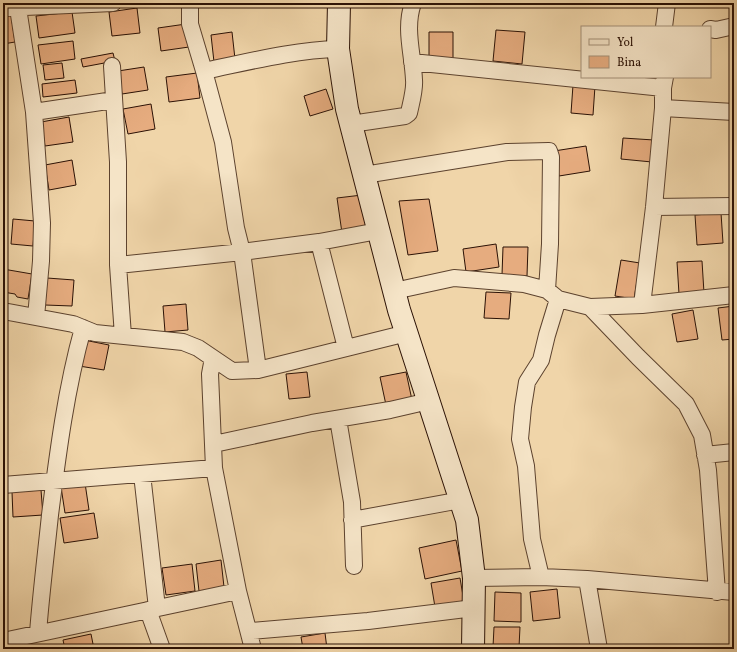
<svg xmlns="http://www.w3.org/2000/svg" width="737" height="652" font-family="Vollkorn,serif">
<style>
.building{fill:#e6ac7f;stroke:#2b1105}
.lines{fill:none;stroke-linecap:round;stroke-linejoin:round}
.street-casing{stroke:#5c422e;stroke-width:18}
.secondary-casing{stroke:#2b1105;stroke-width:24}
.street{stroke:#f5e4c7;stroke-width:16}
.secondary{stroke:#f5e4c7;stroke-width:22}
</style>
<rect width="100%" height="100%" fill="#f0d5a9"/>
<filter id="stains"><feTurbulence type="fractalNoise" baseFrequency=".005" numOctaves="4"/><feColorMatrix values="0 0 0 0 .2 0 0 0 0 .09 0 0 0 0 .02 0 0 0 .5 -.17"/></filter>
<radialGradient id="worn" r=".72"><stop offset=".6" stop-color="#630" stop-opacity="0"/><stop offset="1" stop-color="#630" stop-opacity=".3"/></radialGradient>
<!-- building -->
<path class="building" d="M137 8 140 33 112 36 109 12Z
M72 12 75 33 39 38 36 16Z
M11 14 15 42 3 44V15Z
M186 24 189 47 161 51 158 28Z
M496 30 525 32 522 64 493 61Z
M232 32 235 59 214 62 211 35Z
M429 32H453V59H429Z
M73 41 75 59 41 64 38 45Z
M113 53 115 61 83 67 81 59Z
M62 63 64 78 45 80 43 65Z
M144 67 148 90 122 94 118 71Z
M197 73 200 98 169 102 166 77Z
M75 80 77 93 43 97 42 84Z
M573 85 595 86 593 115 571 113Z
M326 89 333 109 310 116 304 96Z
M151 104 155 129 128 134 123 109Z
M69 117 73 142 45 146 41 122Z
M623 138 654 140 652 162 621 159Z
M586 146 590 171 559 176 554 151Z
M72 160 76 185 49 190 45 165Z
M362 195 367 229 342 233 337 198Z
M429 199 438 251 408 255 399 201Z
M721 213 723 243 697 245 695 215Z
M13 219 35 221 33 246 11 244Z
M496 244 499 267 466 272 463 249Z
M503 247H528L527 276 502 275Z
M621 260 640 263 634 299 615 296Z
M702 261 704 293 679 294 677 262Z
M3 269 32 274 28 299 17 297 15 294 3 292Z
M47 278 74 280 72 306 45 305Z
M486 292 511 293 509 319 484 318Z
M186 304 188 330 165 332 163 306Z
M734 306V339L722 340 718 308Z
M693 310 698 339 677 342 672 314Z
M84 340 109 345 104 370 79 366Z
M307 372 310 397 289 399 286 374Z
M406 372 412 400 386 405 380 377Z
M85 483 89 510 65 513 61 487Z
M41 490 43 515 13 517 12 492Z
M94 513 98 538 64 543 60 518Z
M456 540 462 571 425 579 419 548Z
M221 560 224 587 199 591 196 564Z
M192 564 195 591 166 595 162 568Z
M460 578 464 602 435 607 431 583Z
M557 589 560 618 533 621 530 592Z
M495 592 521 593V622L494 621Z
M494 627H520L519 647H493Z
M325 633 327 649H303L301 637Z
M91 634 94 649H65L63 640Z"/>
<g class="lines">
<!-- street casing -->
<g class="street-casing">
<path id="street" d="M190 3V24L204 71 223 142 236 228 242 252 258 370
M3 8 113 3
M18 8 34 112 42 223 41 261 36 317
M664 27 667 3
M710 29 716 30 734 26
M412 62 663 88
M112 66 118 162V265L123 336
M204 71C248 62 293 50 338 49
M663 108 734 112
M34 112 114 100
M351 124 405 116 409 113C411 103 415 90 414 80 413 54 404 29 413 3
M364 175 507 152 549 151 551 157 550 244 547 290
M654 207 734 206
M319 242 346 348
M118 265 242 252 319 242 378 231
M394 291 454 278 524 284 547 290 558 299 590 307 642 305 734 295
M642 305 654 207 663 108V88L665 77
M590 307 638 357 686 404 702 435 708 470 717 592
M3 311 73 324 95 333 183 342 198 348 232 371 258 370 407 333
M213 358 210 374 214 468 238 591 253 649
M338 419 352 502 354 566
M214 444 312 423 390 410 429 401
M705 455 734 452
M142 474 157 608
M3 485 214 468
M352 520 461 500
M541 577 532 539 526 466 520 439 523 407 527 382 541 360 547 335 558 299
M474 578 541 577 587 579 734 592
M587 579 599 649
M148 610 162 649
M250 631 368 621 474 608
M38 633C41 594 46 554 50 515 58 452 66 389 83 328
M3 641 238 591"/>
</g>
<!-- secondary casing -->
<g class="secondary-casing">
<path id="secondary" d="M339 3 338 49 347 109 399 310 467 520 474 578 473 649"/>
</g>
<!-- street -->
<use href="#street" class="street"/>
<!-- secondary -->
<use href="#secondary" class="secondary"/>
</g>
<!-- margin -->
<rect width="737" height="652" fill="none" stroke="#f0d5a9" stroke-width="16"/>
<rect x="4" y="4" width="729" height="644" fill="none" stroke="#2b1105" stroke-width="2"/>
<rect x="8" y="8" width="721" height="636" fill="none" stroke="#2b1105"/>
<!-- legend -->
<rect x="581" y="26" width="130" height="52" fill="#f5e4c7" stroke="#a49079"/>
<rect x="589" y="39" width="20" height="6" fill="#f5e4c7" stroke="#a49079"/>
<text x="617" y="46" font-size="12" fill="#2b1105">Yol</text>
<rect x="589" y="56" width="20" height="12" fill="#e6ac7f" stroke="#a49079"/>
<text x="617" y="66" font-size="12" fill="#2b1105">Bina</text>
<rect width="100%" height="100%" filter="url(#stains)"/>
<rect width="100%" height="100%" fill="url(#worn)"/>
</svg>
